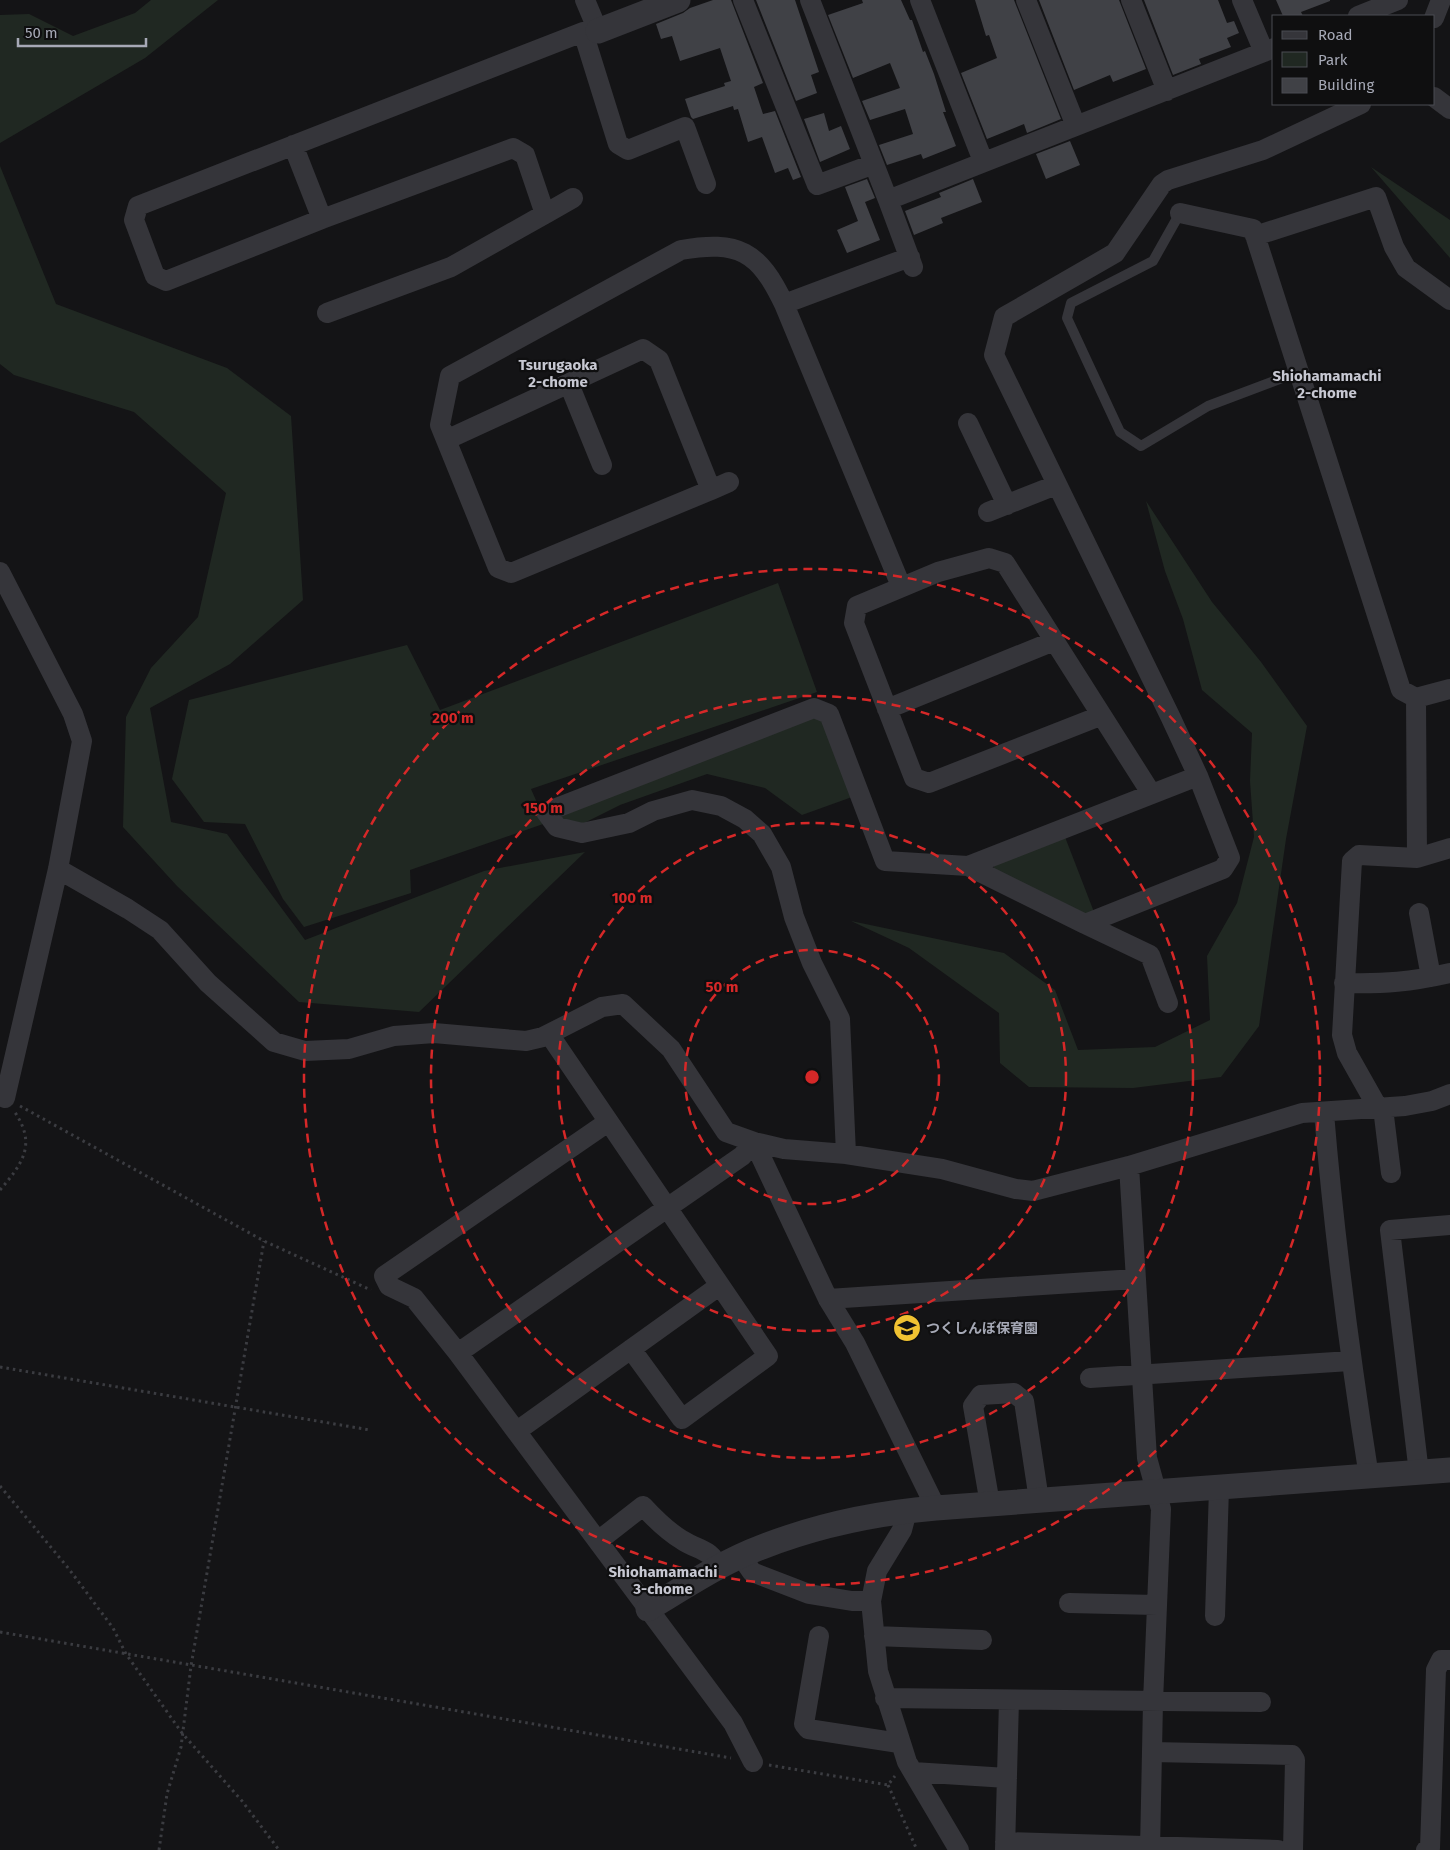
<svg xmlns="http://www.w3.org/2000/svg" width="1450" height="1850" font-family="'Fira Sans','Noto Sans JP',sans-serif">
<style>
.green{fill:#202822}
.building{fill:#404146}
.lines{fill:none;stroke-linecap:round;stroke-linejoin:round}
.path{stroke:#3b3c41;stroke-width:3;stroke-dasharray:2.5 4;stroke-linecap:butt}
.service{stroke:#35353a;stroke-width:10}
.minor{stroke:#35353a;stroke-width:20}
.tertiary{stroke:#35353a;stroke-width:25}
.ring{fill:none;stroke:#d62828;stroke-width:2.5;stroke-dasharray:9 6}
.labels{text-anchor:middle;dominant-baseline:central;stroke-width:4.5;stroke-linejoin:round;paint-order:stroke}
.poi-label{font-size:14px;font-weight:bold;fill:#a6a9b6;stroke:#0f0f10;text-anchor:start}
.neighbourhood-label{font-size:15px;font-weight:bold;fill:#c7c8d2;stroke:#0f0f10}
.centre{fill:#d62828;stroke:#0f0f10;stroke-width:2.5}
.ring-label{font-size:15px;text-anchor:middle;font-weight:bold;fill:#d62828;stroke:#0f0f10;stroke-width:4.5;stroke-linejoin:round;paint-order:stroke}
</style>
<rect width="100%" height="100%" fill="#141416"/>
<!-- green -->
<path class="green" d="M151 0H218L145 58 0 143V15L29 14 73 36 135 13Z
M0 166 56 304 227 368 291 416 303 600 230 664 150 708 171 822 227 834 305 940 484 871 585 852 419 1012 299 1002 177 886 123 827 126 717 151 668 198 617 226 493 134 412 14 375 0 364Z
M1371 167 1450 220V258Z
M1146 501 1212 602 1261 662 1307 726 1286 839 1259 1026 1221 1077 1133 1088 1029 1087 1000 1063 999 1013 909 948 851 921 1004 953 1055 990 1078 1050 1155 1047 1210 1020 1207 956 1237 903 1254 837 1250 781 1252 733 1202 690 1183 619 1165 571Z
M778 583 817 692 531 789 546 823 410 870 411 893 304 927 283 899 245 824 204 822 172 779 189 700 407 645 440 710Z
M811 716 823 720 852 797 802 815 765 788 707 774 620 805 580 825 560 821 558 814Z
M1065 837 1094 912 1087 915 994 870V864Z"/>
<!-- building -->
<path class="building" d="M713 0H731L763 83 754 87 763 114 775 111 801 177 793 180 788 168 775 173 762 137 748 142 738 109 734 110 733 106 693 119 691 117 685 99 725 86 724 83 731 81 720 48 680 61 672 36 661 39 656 24 683 13 690 8Z
M756 0H795L819 72 811 75 817 93 796 101Z
M862 0H901L910 20H912L923 52 925 51 934 74 946 112H943L956 146 923 159 921 154 887 165 879 145 913 134 905 109 870 120 862 101 900 88 890 63 853 78 828 15 863 3Z
M975 0H1014L1061 119 1027 133 1024 124 987 139 961 73 997 58 989 35 986 36Z
M1039 0H1119L1146 69 1113 82 1110 75 1074 90Z
M1144 0H1218L1227 23 1234 21 1239 33 1227 38 1231 47 1199 59 1201 64 1173 75Z
M1276 0H1330V1L1301 12 1303 16H1283Z
M824 113 829 131 841 126 850 149 820 162 804 119Z
M1070 141 1080 165 1046 179 1036 154Z
M867 179 875 198 865 202 880 240 847 253 837 230 858 221 845 187Z
M973 179 982 202 941 218 943 223 914 235 905 211 941 197 939 193Z"/>
<g class="lines">
<!-- path -->
<path class="path" d="M20 1106 264 1241 371 1290
M0 1190C23 1163 37 1144 14 1111
M0 1367 370 1430
M0 1486 69 1569 113 1628 126 1654 182 1733 242 1801 279 1850
M0 1632 731 1758
M769 1765 888 1785 895 1776
M888 1785 917 1850
M159 1850 167 1794 181 1747 191 1666 264 1241"/>
<!-- service -->
<path class="service" d="M1180 213 1153 261 1071 303 1067 318 1120 432 1141 446 1208 406 1298 372"/>
<!-- minor -->
<path class="minor" d="M743 0 817 185 874 164
M810 0 888 200 1274 48
M920 0 983 161
M1026 0 1076 126
M1131 0 1167 91
M1242 0 1264 52
M1358 16 1398 0
M1434 18 1441 0
M583 32 618 144 628 150 685 127 706 184
M1434 97 1450 109
M293 145 322 219
M888 200 913 267
M1180 213 1253 229 1401 690 1416 698 1450 689
M545 214 573 198
M1255 236 1376 197 1394 247 1406 268 1450 300
M327 313 451 267 545 214 525 155 513 148 322 219 166 281 155 276 134 220 138 206 583 32 598 31 585 0
M569 384 602 465
M968 423 1007 505
M446 440 643 349 659 360 711 490 511 573 498 568 440 425 450 376 681 250C738 240 759 251 784 304
M711 490 729 482
M988 512 1056 485
M0 572 73 714 82 741 58 869 5 1098
M901 586 784 304 910 257
M1416 698 1417 858
M887 709 1054 641
M1100 716 929 783 914 778 854 623 857 606 938 572 989 558 1005 563 1151 793
M968 866 1198 776
M58 869 128 909 160 930 208 983 274 1042 305 1051 349 1049 394 1036 434 1033 526 1041 543 1037 602 1007 623 1004 671 1049 726 1132 754 1142 784 1149 846 1154 942 1169 1016 1189 1033 1191 1129 1166 1302 1113 1405 1106 1432 1101 1450 1094
M1419 913 1431 977
M1085 924 1150 955 1168 1003
M1344 983C1385 984 1410 982 1450 973
M549 1034 768 1356 682 1419 631 1349
M1378 1108 1347 1053 1342 1035 1352 861 1359 855 1417 858 1450 848
M1383 1108 1391 1173
M1324 1113C1334 1235 1350 1356 1369 1477
M608 1122 384 1276 389 1286 414 1298 458 1353 733 1723 753 1762
M846 1154 840 1019 812 963 794 917 781 867 762 834 745 819 721 806 692 800 653 811 629 823 582 833 557 827 546 812 814 708 829 714 885 861 968 866 1085 924 1223 869 1230 858 1198 776 1170 716 994 355 1004 317 1115 253 1162 184 1168 180 1263 150 1361 104
M1129 1166 1147 1458 1161 1509 1153 1702 1150 1850
M828 1299 1135 1279
M458 1353 742 1156 754 1142 828 1299 855 1343 936 1508
M1090 1378 1350 1361
M517 1431 719 1286
M1419 1473 1390 1230 1450 1225
M990 1504 973 1406 981 1395 1014 1393 1024 1401 1039 1500
M907 1511 902 1530 877 1571 871 1601 878 1671 907 1762 959 1850
M598 1541 643 1506C655 1519 667 1531 682 1540 699 1551 710 1548 719 1568
M741 1556 752 1572 809 1594 852 1601H871
M1069 1603 1156 1605
M1215 1616 1219 1488
M819 1636 804 1724 808 1729 899 1743
M874 1636 982 1640
M885 1698 1261 1702
M1152 1752 1292 1755 1295 1760 1293 1850
M913 1772 1007 1778
M1005 1842 1278 1850
M1005 1850 1009 1700
M1426 1850 1430 1848 1436 1670 1441 1660H1450"/>
<!-- tertiary -->
<path class="tertiary" d="M598 31 678 0
M648 1609C685 1587 722 1562 762 1547 818 1525 877 1513 936 1508L1450 1470"/>
</g>
<!-- distance rings -->
<g class="ring">
<circle cx="812" cy="1077" r="127"/>
<circle cx="812" cy="1077" r="254"/>
<circle cx="812" cy="1077" r="381"/>
<circle cx="812" cy="1077" r="508"/>
</g>
<!-- icons -->
<defs>
<g id="school-disc" transform="scale(1.4375)"><circle r="9.5" fill="#f0c232" stroke="#0f0f10"/><path d="M0-5L7-2L0 1L-7-2ZM-4 1L0 2.5L4 1V4Q0 6-4 4Z" fill="#111"/></g>
</defs>
<g fill-rule="evenodd">
<use href="#school-disc" x="907" y="1328"/>
</g>
<g class="labels">
<!-- poi labels -->
<g class="poi-label">
<text x="926" y="1328">つくしんぼ保育園</text>
</g>
<!-- neighbourhood labels -->
<g class="neighbourhood-label">
<text x="558" y="365">Tsurugaoka<tspan x="558" dy="17">2-chome</tspan></text>
<text x="1327" y="376">Shiohamamachi<tspan x="1327" dy="17">2-chome</tspan></text>
<text x="663" y="1572">Shiohamamachi<tspan x="663" dy="17">3-chome</tspan></text>
</g>
</g>
<circle cx="812" cy="1077" r="8" class="centre"/>
<g class="ring-label">
<text x="453" y="723">200 m</text>
<text x="543" y="813">150 m</text>
<text x="632" y="903">100 m</text>
<text x="722" y="992">50 m</text>
</g>
<!-- legend -->
<rect x="1272" y="15" width="162" height="90" fill="#0f0f10" stroke="#4b4d52"/>
<rect x="1282" y="31" width="25" height="8" fill="#35353a" stroke="#4b4d52"/>
<text x="1318" y="40" font-size="15" fill="#a6a9b6">Road</text>
<rect x="1282" y="52" width="25" height="15" fill="#202822" stroke="#4b4d52"/>
<text x="1318" y="65" font-size="15" fill="#a6a9b6">Park</text>
<rect x="1282" y="78" width="25" height="15" fill="#404146" stroke="#4b4d52"/>
<text x="1318" y="90" font-size="15" fill="#a6a9b6">Building</text>
<!-- scale -->
<path d="M18 38v8h128v-8" fill="none" stroke="#a6a9b6" stroke-width="2.5"/>
<text x="25" y="38" font-size="15" fill="#a6a9b6" stroke="#0f0f10" stroke-width="4" paint-order="stroke">50 m</text>
</svg>
